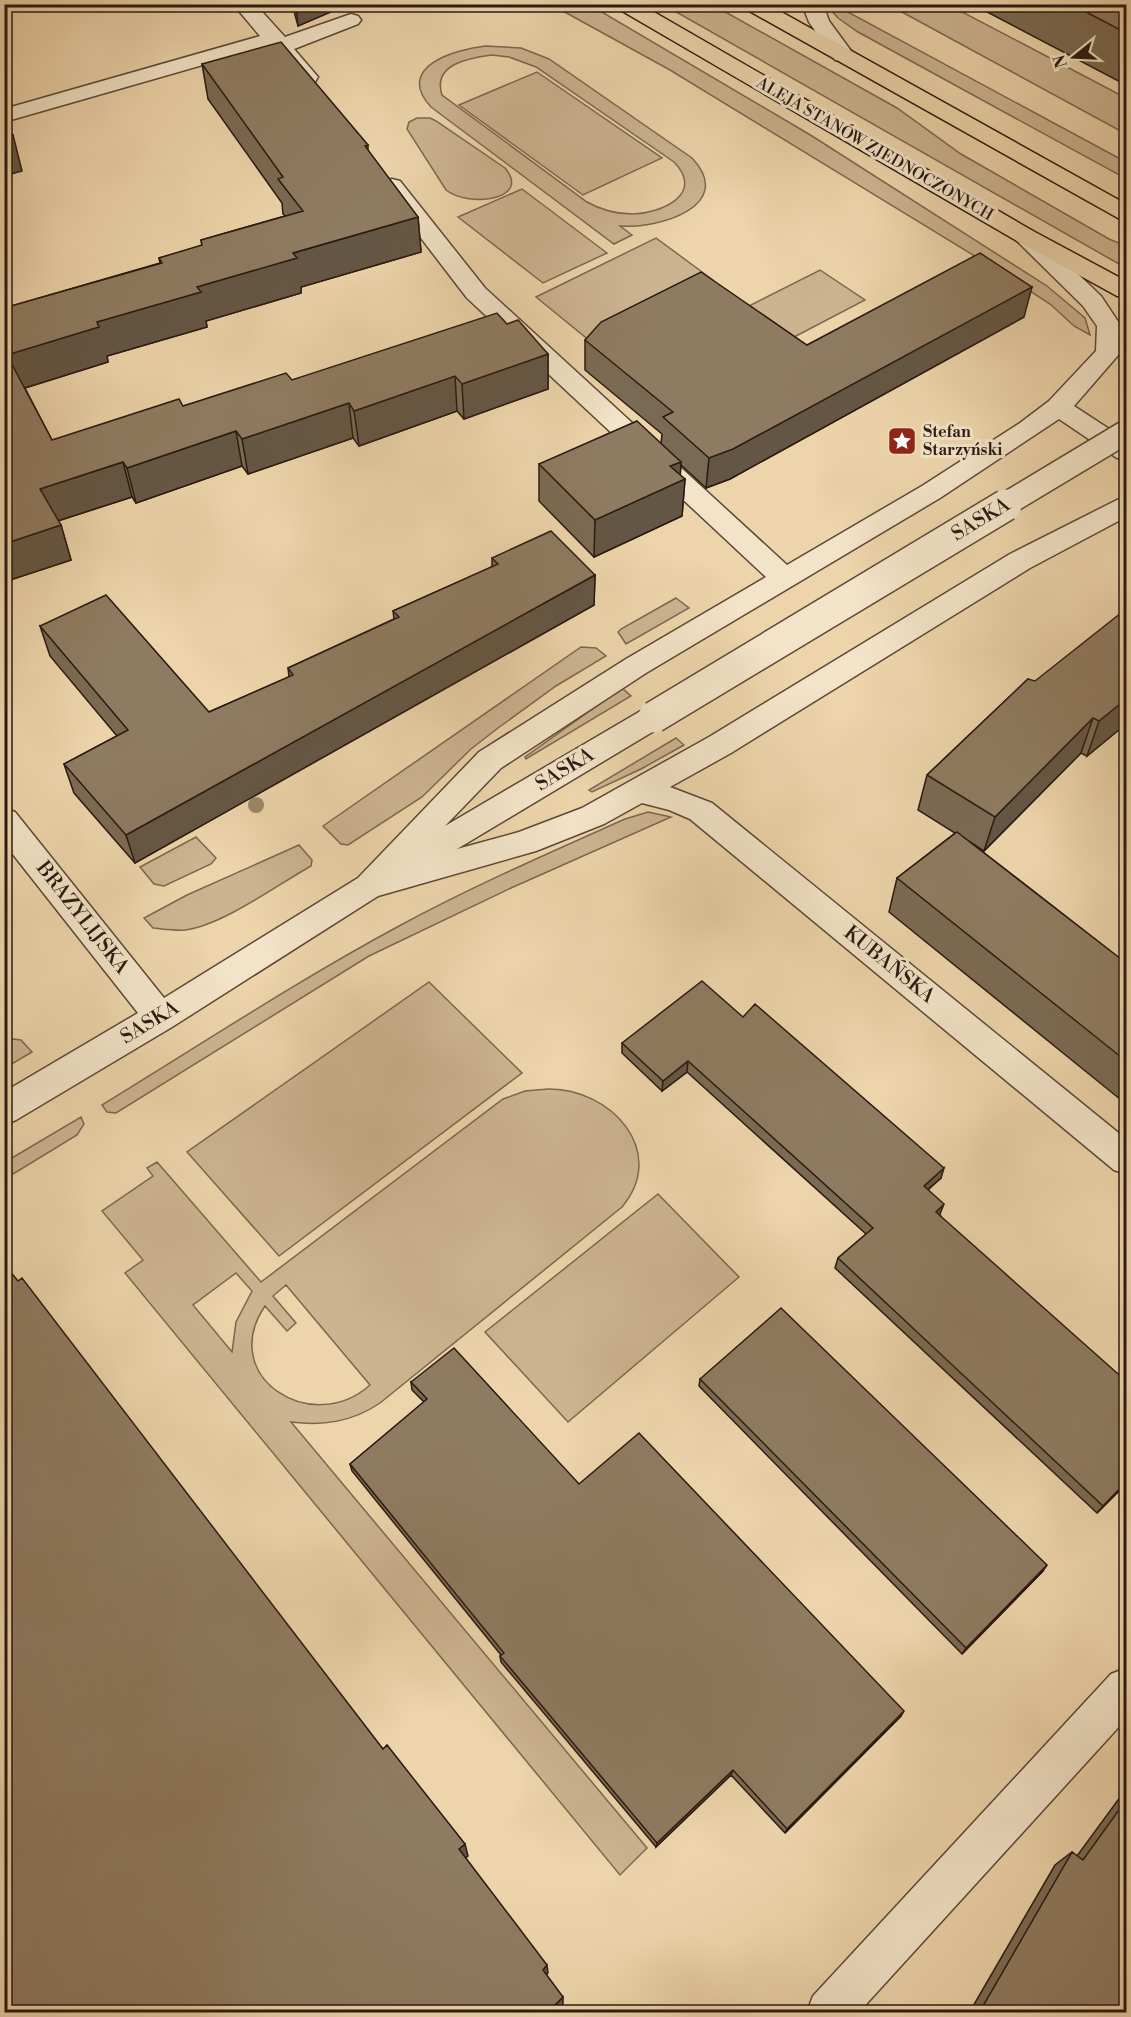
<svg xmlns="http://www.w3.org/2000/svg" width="1131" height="2017" font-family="'Libre Bodoni',serif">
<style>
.green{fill:#ccb490;stroke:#7b6750;stroke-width:1.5;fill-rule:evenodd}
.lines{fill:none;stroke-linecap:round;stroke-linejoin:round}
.minor-casing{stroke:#5b4837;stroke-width:3}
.major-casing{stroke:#2a1a11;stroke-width:3}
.minor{fill:#f3e3c8;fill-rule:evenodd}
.major{fill:#edd4aa;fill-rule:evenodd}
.minor-bridge-far1-casing{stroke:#5b4837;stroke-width:26;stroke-linecap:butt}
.minor-bridge-casing{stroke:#5b4837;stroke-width:34;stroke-linecap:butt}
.minor-bridge-far1{stroke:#f3e3c8;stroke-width:23}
.minor-bridge{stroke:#f3e3c8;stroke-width:31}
.tree{fill:#9d876b}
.wall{fill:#7b6a53;stroke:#2a1a11;stroke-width:1.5}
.shaded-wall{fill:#645644;stroke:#2a1a11;stroke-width:1.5}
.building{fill:#8f7b61;stroke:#2a1a11;stroke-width:1.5}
.labels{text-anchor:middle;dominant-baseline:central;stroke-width:6;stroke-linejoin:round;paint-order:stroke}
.far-street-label{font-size:16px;fill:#2a1a11;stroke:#f3e3c8}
.far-poi-label{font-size:16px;font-weight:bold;fill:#2a1a11;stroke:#f3e3c8;text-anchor:start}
.street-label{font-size:20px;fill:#2a1a11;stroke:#f3e3c8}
</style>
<rect width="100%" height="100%" fill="#edd4aa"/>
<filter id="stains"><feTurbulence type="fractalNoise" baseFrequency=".00333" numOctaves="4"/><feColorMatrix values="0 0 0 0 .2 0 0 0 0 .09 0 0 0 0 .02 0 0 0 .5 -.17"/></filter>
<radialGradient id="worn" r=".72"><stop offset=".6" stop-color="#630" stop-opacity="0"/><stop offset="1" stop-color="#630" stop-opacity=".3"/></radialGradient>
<!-- green -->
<path class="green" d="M552 5H590L812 136 1047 286 1085 318 1090 335 1074 326 1050 304 996 269 670 70Z
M664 5H713L897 108 961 154 1109 239 1126 246V268Z
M826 5H835L1126 162V173L1121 176 858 32 838 18Z
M889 5H949L1126 98V134Z
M486 46 521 48 549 59 692 158C737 206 658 229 620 226L632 235 614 244 431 107C394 67 455 49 486 46ZM492 55 509 57 536 67 674 162C705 194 662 213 633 214 616 214 601 210 587 202L442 95C432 64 469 58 492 55Z
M537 72 662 158 583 195 459 105Z
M417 118H430L436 121 505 168C532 200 469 208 446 190L407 129 409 122Z
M522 189 607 253 543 283 458 217Z
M656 238 713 280 590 341 536 297Z
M820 270 865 300 775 347 731 315Z
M676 598 689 608 626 644 618 632 621 629Z
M581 647 596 648 606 656 556 686 498 728 471 749 422 797 348 845 341 844 323 826Z
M622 688 631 696 526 759 525 757Z
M676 738 684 745 641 769 592 792 589 790Z
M648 812 671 817 511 888 369 956 116 1113 107 1112 102 1105C200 1045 297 981 399 926 473 886 549 853 625 819Z
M196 837 216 858 211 864 164 886 154 884 140 867Z
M299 845 312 860 311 866C277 885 223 925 185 930 175 931 163 929 153 928L144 918 187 895Z
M429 982 522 1073 279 1256 187 1152Z
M13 1039 21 1040 32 1052 5 1068V1044Z
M548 1089C610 1088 669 1151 622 1207L380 1403C352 1422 323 1426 291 1422L647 1848 620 1875 125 1273 143 1260 102 1211 153 1176 147 1168 157 1162 261 1282 503 1099 525 1091ZM236 1273 252 1291 236 1322 232 1352 193 1305ZM286 1285 370 1385C312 1437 217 1377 265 1306L287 1331 296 1323 273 1296Z
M81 1117 84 1124 77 1135 5 1179V1162Z
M658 1194 739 1277 568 1422 485 1332Z"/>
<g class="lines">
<!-- minor casing -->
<g class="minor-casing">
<path id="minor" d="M233 4H255L285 37 351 14 358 16 361 20 358 24 294 49 318 77 315 82 307 83 299 82 269 46 4 122V109L260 36Z
M802 4H823L829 21 854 55 851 60 843 61 835 60 809 22Z
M392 179 400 181 485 288 787 565 922 486 1020 423 1049 401 1096 351 1097 326 1083 306 1017 241 1013 236 1017 231 1025 229 1033 231 1101 296 1121 326 1120 353 1074 406 1126 440V460L1117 458 1059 419 940 498 646 673 501 768 445 826 644 709 654 706 664 709 669 717 664 725 457 849 519 832 582 808 709 737 1010 554 1117 500 1126 497V517L1030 568 731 753 670 787 712 803 1126 1139V1174L1114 1170 690 819 669 810 642 803 604 824 536 851 378 896 172 1027 16 1120 4 1125V1092L138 1013 4 843V808L15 812 164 998 358 878 479 752 626 659 766 577 467 298 381 186 384 181Z
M1126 1668V1719L859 2012H807L813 1996 1111 1674Z"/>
</g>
<!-- major casing -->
<g class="major-casing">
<path id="major" d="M614 4H640L1033 231 1126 281V298L1117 296 1017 241 617 8Z
M741 4H767L1126 204V220L1118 218 744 8Z"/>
</g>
<!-- minor -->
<use href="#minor" class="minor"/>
<!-- major -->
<use href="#major" class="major"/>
<!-- minor-bridge-far1 casing -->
<g class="minor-bridge-far1-casing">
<path id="minor-bridge-far1" d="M1003 506 1126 432"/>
</g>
<!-- minor-bridge casing -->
<g class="minor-bridge-casing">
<path id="minor-bridge" d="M654 717 1006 505"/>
</g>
<!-- minor-bridge-far1 -->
<use href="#minor-bridge-far1" class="minor-bridge-far1"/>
<!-- minor-bridge -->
<use href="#minor-bridge" class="minor-bridge"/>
</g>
<!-- trees -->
<circle class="tree" cx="256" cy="805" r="8"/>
<!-- wall -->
<path class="wall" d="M292 4H349L298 26Z
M972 4H1126V85Z
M202 64 368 145V151L418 217 421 252 301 287V293L206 321 207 327 107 356 108 362 25 388 52 440 183 406 292 380 507 324 548 354V389L464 419 457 411 359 446 353 438 248 474 242 466 136 503 132 497 58 521 61 525 71 560 4 582V308L160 263 159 258 202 246 201 240 285 216 283 214 282 203 208 99Z
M1024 317 730 479 706 488 681 465 680 475 685 479 682 516 594 557 539 501V464L661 443 662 434 585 370V340L807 345Z
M492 558 595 575 594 605 135 863 74 793 64 764 117 736 50 656 40 626 209 712 289 677 288 668 394 619 393 611 492 567Z
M1028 679 1126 724 1087 756 1081 753 984 851 969 841 1126 963V1104L889 912 897 878 955 833 918 810 927 775Z
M743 1017 941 1178 928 1190 940 1214V1215L1126 1484 1097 1513 835 1268 838 1258 866 1234 687 1072 662 1091 622 1053V1043Z
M700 1379 1043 1571 962 1654 699 1386Z
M411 1382 579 1484 901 1716 785 1833 731 1775 656 1847 501 1662 500 1656 501 1655 352 1471 350 1464 424 1402 412 1390Z
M1126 1789V2013H969L1055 1865 1072 1852 1077 1856Z"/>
<!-- shaded-wall -->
<path class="shaded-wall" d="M296 4H349L298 26Z
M13 135 22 171 4 176V138Z
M418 217 421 252 301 287V293L206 321 207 327 107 356 108 362 18 390 7 355 97 322 293 253Z
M1032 287 1024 317 730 479 706 488 709 458Z
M548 354V389L464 419 462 384Z
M455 376 457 411 359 446 354 411Z
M349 403 353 438 248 474 242 439Z
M236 431 242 466 136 503 127 468Z
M123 462 132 497 51 523 40 489Z
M681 462 680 481 685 479 682 516 594 557 595 520 670 466Z
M61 525 71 560 4 582V544Z
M595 575 594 605 135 863 126 835Z
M1126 699V724L1087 756 1099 721Z
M1093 718 1081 753 984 851 995 817Z
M688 1061 687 1072 662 1091 663 1081Z
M944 1168 941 1178 920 1196 924 1186Z
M944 1204 940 1214 933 1221 936 1212Z
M1126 1482V1484L1097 1513 1103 1506Z
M1047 1565 1043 1571 962 1654 966 1648Z
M904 1711 901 1716 785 1833 787 1829Z
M733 1770 731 1775 656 1847 657 1843Z
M465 1844 468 1856 462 1861 459 1849Z
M547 1965 548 1973 543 1978V1970Z
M563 1997V2004L554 2013H547Z"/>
<!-- building -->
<path class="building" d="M1071 4H1126V33Z
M281 42 368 145 365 146 418 217 293 253 297 258 197 287 201 292 97 322 99 327 7 355 52 440 179 399 183 406 286 373 292 380 497 313 507 324 518 320 548 354 462 384 455 376 354 411 349 403 242 439 236 431 127 468 123 462 40 489 61 525 4 544V308L162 263 159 258 202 245 201 240 303 211 278 179 283 177 202 64Z
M4 125 13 135 4 138Z
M980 253 1032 287 733 449 709 458 663 417 673 412 585 340 601 322 701 272 807 345Z
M637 421 681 462 670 466 685 479 595 520 539 464Z
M551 531 595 575 126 835 64 764 128 730 40 626 106 595 209 712 293 675 288 668 399 617 393 611 498 564 492 558Z
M1126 609V699L1099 721 1093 718 995 817 927 775 1028 679 1035 681Z
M957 832 1126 963V1061L897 878Z
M702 981 743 1017 755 1004 944 1168 924 1186 944 1204 936 1212 1126 1381V1482L1103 1506 838 1258 873 1228 688 1061 663 1081 622 1043Z
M4 1264 18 1281 22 1278 383 1749 387 1745 465 1844 459 1849 547 1965 543 1970 563 1997 547 2013H4Z
M781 1308 1047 1565 966 1648 700 1379Z
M454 1348 579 1484 639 1433 904 1711 787 1829 733 1770 657 1843 500 1656 504 1653 350 1464 427 1399 411 1382Z
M1126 1800V2013H979L1072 1852 1083 1860Z"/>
<!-- icons -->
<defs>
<g id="sight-square" transform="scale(1.5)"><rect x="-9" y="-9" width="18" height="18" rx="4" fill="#8f2418" stroke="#f3e3c8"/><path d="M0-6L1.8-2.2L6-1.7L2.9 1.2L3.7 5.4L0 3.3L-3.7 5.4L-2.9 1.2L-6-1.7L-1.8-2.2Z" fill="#fff"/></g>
</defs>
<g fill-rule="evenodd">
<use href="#sight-square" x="902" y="441"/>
</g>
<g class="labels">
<!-- far-street labels -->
<g class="far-street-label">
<text transform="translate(875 149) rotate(30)">ALEJA STANÓW ZJEDNOCZONYCH</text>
</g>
<!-- far-poi labels -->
<g class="far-poi-label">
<text x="923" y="432">Stefan<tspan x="923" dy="18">Starzyński</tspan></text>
</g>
<!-- street labels -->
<g class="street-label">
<text transform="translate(981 520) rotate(-31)">SASKA</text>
<text transform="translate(565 770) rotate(-31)">SASKA</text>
<text transform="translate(82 918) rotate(52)">BRAZYLIJSKA</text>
<text transform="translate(889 965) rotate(39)">KUBAŃSKA</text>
<text transform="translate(150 1023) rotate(-31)">SASKA</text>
</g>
</g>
<!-- margin -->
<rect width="1131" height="2017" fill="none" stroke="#edd4aa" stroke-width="24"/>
<rect x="6" y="6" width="1119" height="2005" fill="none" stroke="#2a1a11" stroke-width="3"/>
<rect x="12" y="12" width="1107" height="1993" fill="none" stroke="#2a1a11" stroke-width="1.5"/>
<!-- north arrow -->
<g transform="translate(1074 57) rotate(252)" stroke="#f3e3c8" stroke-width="4.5" paint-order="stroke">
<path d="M0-4.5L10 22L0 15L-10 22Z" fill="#2a1a11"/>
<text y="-9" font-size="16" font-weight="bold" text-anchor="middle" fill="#2a1a11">N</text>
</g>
<rect width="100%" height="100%" filter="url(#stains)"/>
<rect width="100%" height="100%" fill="url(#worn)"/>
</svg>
